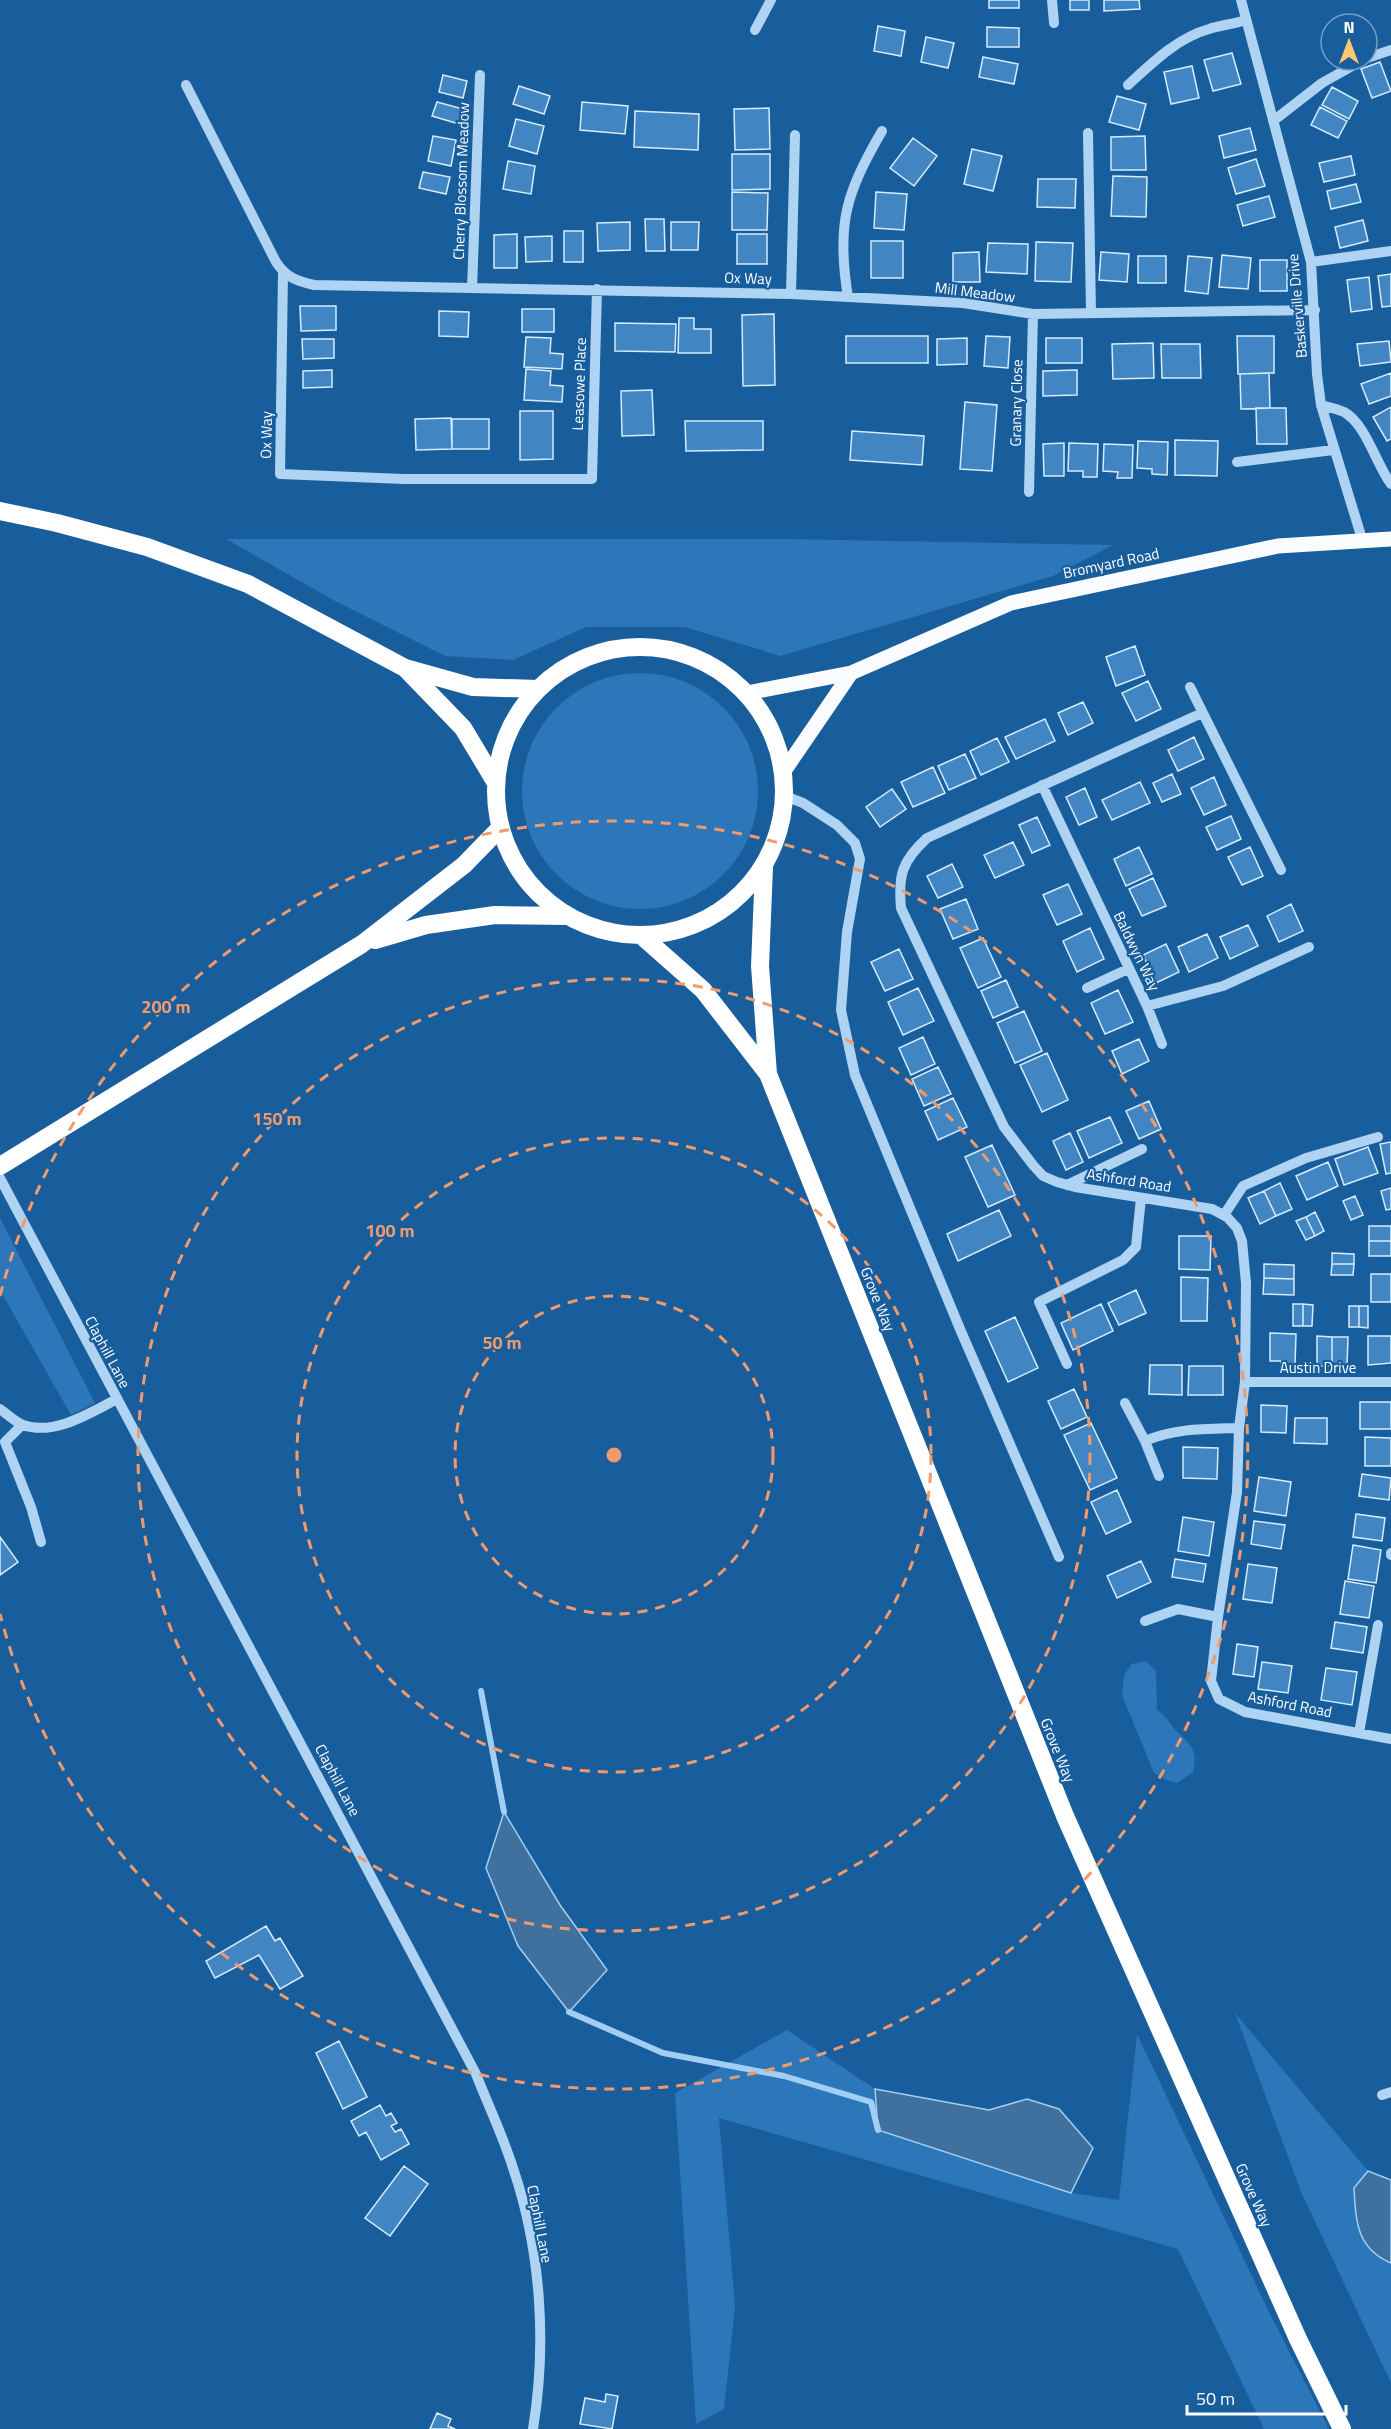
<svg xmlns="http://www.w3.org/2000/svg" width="1391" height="2429" font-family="'Titillium Web',sans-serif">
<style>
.green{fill:#2c77b9}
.water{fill:#40709d;stroke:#a1cff4;stroke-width:1.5}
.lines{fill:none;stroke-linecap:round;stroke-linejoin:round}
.stream{stroke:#a1cff4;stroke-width:6}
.building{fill:#4186c2;stroke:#d6ebfc;stroke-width:1.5}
.minor{stroke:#afd3f2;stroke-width:10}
.major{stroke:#fafcff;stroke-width:15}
.highway{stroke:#fff;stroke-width:18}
.ring{fill:none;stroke:#f19b6d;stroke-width:3;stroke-dasharray:10 8}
.labels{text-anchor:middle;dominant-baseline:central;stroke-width:4.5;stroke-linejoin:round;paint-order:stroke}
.street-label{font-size:15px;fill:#fff;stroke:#185d9c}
.centre{fill:#f19b6d;stroke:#185d9c;stroke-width:3}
.ring-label{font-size:18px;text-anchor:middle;font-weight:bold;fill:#f19b6d;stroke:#185d9c;stroke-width:4.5;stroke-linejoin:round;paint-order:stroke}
</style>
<rect width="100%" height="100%" fill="#185d9c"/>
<!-- green -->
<path class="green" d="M226 539H784L1113 545 1053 576 780 656 685 627H586L513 660 445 656 335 601Z
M522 791a118 118 0 1 1 236 0a118 118 0 1 1-236 0Z
M0 1218 95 1403 71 1415 0 1290Z
M1146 1661 1156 1671 1157 1710C1166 1715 1167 1720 1173 1727 1188 1744 1199 1746 1193 1772L1177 1783 1167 1780 1154 1773 1122 1695 1124 1675 1132 1664Z
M1235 2013 1368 2171 1366 2245 1391 2253V2383L1301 2192Z
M787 2030 875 2089 878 2130 1071 2193 1119 2200 1137 2034 1269 2312 1329 2429H1264L1178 2249 719 2118 735 2306 724 2409 696 2424 675 2093Z"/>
<!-- water -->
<path class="water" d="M504 1812 560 1905 607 1970 569 2012 518 1946 486 1868Z
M875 2089 989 2110 1027 2099 1059 2109 1093 2148 1071 2193 878 2130Z
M1368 2171 1391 2180V2263C1356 2248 1356 2221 1354 2188Z"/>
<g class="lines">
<!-- stream -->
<path class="stream" d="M481 1691 504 1812
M569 2012 663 2053 784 2076 871 2102 878 2130"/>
</g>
<!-- building -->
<path class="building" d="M989 0H1019V8H989Z
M1070 0H1089V10H1070Z
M1104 0H1139L1140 9 1104 11Z
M878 26 905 31 901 56 874 51Z
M987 27 1019 28V47H987Z
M926 37 954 43 948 68 921 62Z
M1232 53 1241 84 1213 91 1204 60Z
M983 57 1018 64 1014 84 979 77Z
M1380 62 1391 91 1372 98 1361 69Z
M1192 66 1199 98 1171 104 1164 72Z
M443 75 467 81 463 98 439 92Z
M519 86 550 96 544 114 513 104Z
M1332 87 1358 101 1349 119 1322 105Z
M1117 96 1146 104 1139 130 1109 122Z
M437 102 463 109 459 124 432 116Z
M582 102 628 106 625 134 580 130Z
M1320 107 1347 121 1338 138 1311 125Z
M769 108 770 149 735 150 734 109Z
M635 111 699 114 698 150 634 147Z
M516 119 544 126 537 154 509 146Z
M1250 128 1256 150 1224 158 1219 136Z
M433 136 456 140 451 166 428 161Z
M1145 136 1146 170H1111V137Z
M913 138 937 156 914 186 890 168Z
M972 149 1002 156 993 191 964 184Z
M732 154H770V189L732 190Z
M1351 156 1355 175 1324 182 1319 163Z
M1256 159 1265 186 1236 194 1228 168Z
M508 161 535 166 531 194 503 189Z
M423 172 450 177 446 194 419 188Z
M1113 176 1147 177 1146 217 1111 216Z
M1038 179H1076L1075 208 1037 207Z
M1356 184 1361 202 1331 209 1327 191Z
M732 192 768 193 767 230H732Z
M876 192 907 194 904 230 874 228Z
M1269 196 1275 217 1243 226 1237 205Z
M645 219H664L665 251H646Z
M1363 220 1368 241 1340 248 1335 227Z
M630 222V250L598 251 597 223Z
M671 222H699L698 250H671Z
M564 231H583V262H564Z
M517 234V268H494V235Z
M737 234H767V264H737Z
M552 236V261L526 262 525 237Z
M871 241H903V278H871Z
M1036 242 1073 243 1071 282 1035 281Z
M988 243 1028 244 1027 274 986 272Z
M979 252 980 282H953V253Z
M1101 252 1129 254 1127 282 1099 280Z
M1222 255 1251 258 1248 289 1219 287Z
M1138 256H1166V283H1138Z
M1188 256 1212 258 1208 294 1185 291Z
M1260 260H1287V291H1260Z
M1391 274V306L1382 307 1378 276Z
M1369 277 1372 309 1351 312 1347 280Z
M300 306H336V330L301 331Z
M522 309H554V332H522Z
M439 311 469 312 468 337 439 336Z
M774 314 775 385 743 386 742 315Z
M679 318H694V329H711V353H678Z
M615 323 676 324 675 352 615 351Z
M846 336H928V363H846Z
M986 336 1010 337 1008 368 984 366Z
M1237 336H1274V373L1238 374Z
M526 337 551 338 550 353 563 354 562 369 524 367Z
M967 338V364L937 365V339Z
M1046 338H1082V363H1046Z
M302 339H334V358L303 359Z
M1389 341 1391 362 1360 366 1357 344Z
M1153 343 1154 378 1113 379 1112 344Z
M1161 344H1200L1201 378H1162Z
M526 369 551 371 550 385 563 386 562 402 524 400Z
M332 370V387L303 388V371Z
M1077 370V395L1043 396V371Z
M1269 373 1270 408 1241 409 1240 374Z
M1391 373V396L1369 404 1361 384Z
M652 390 654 435 622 436 621 391Z
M965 402 997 405 992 471 960 469Z
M1391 407V439L1387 441 1373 417Z
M1256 408H1286L1287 444H1257Z
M520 411H553V459L520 460Z
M451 418 452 449 416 450 415 419Z
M452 419H489V449H452Z
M685 421H763V450L686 451Z
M852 431 924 436 922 465 850 460Z
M1175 440 1218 441 1217 476 1175 475Z
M1138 441 1168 442 1167 475 1152 474V469L1137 468Z
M1064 443V476H1044L1043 444Z
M1069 443 1098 444 1097 477H1083V471H1068Z
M1104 444 1133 445 1132 478H1117L1118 472 1103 471Z
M1135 646 1145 675 1116 686 1106 657Z
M1148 681 1161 709 1136 721 1122 693Z
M1083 702 1093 723 1068 735 1058 713Z
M1045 719 1055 741 1016 759 1005 737Z
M1194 737 1204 759 1178 771 1168 750Z
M997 738 1009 762 981 775 970 751Z
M965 754 976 778 949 790 938 766Z
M933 767 945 793 913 807 901 782Z
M1172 774 1181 794 1162 802 1153 783Z
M1214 777 1226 805 1204 815 1191 788Z
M1140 782 1150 803 1112 820 1102 800Z
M1085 788 1097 817 1079 825 1066 797Z
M892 789 906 809 880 827 866 807Z
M1231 816 1241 839 1217 850 1206 827Z
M1037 817 1050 845 1032 853 1019 825Z
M1013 842 1024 865 995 878 984 855Z
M1139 847 1152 874 1126 886 1114 859Z
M1250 847 1263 876 1242 885 1228 857Z
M952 864 963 887 938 898 927 876Z
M1153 878 1166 906 1142 916 1129 889Z
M1068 884 1082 914 1057 925 1043 895Z
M966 899 978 929 953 939 940 909Z
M1291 904 1303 931 1279 942 1267 916Z
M1248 925 1258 946 1230 959 1220 937Z
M1090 928 1104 959 1077 972 1063 941Z
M1207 934 1218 958 1189 972 1178 947Z
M983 938 1001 977 978 988 960 948Z
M1166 944 1179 972 1156 983 1143 955Z
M899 949 913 979 885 991 871 962Z
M1006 980 1018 1007 993 1018 981 991Z
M918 988 934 1021 903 1035 888 1002Z
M1118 990 1133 1022 1105 1034 1091 1003Z
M1024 1011 1042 1051 1015 1063 997 1023Z
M923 1037 935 1064 911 1075 899 1048Z
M1139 1039 1149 1061 1122 1074 1112 1051Z
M1047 1053 1068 1100 1042 1112 1020 1065Z
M938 1067 951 1094 924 1106 912 1079Z
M953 1098 967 1127 938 1140 925 1111Z
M1149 1101 1161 1129 1139 1139 1126 1111Z
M1110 1117 1122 1143 1089 1158 1077 1131Z
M1070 1133 1083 1162 1066 1170 1053 1141Z
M1391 1142V1173L1386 1174 1380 1144Z
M992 1145 1015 1195 988 1207 965 1157Z
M1368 1147 1378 1173 1344 1185 1335 1159Z
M1328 1162 1338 1186 1307 1200 1296 1176Z
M1280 1183 1292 1209 1276 1216 1264 1191Z
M1391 1188V1209L1386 1210 1381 1191Z
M1264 1191 1276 1216 1260 1224 1248 1198Z
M1355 1196 1363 1215 1351 1220 1343 1201Z
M999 1210 1011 1236 958 1261 947 1234Z
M1315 1212 1324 1231 1315 1236 1306 1217Z
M1306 1217 1315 1236 1306 1240 1296 1221Z
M1369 1226H1391V1241H1369Z
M1179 1236H1211L1210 1270 1179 1269Z
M1369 1241H1391V1256H1369Z
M1332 1253 1354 1254V1264H1332Z
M1264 1264 1294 1265V1279L1264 1278Z
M1332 1264H1354L1353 1275H1331Z
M1371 1274H1391V1302H1371Z
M1181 1277 1208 1278 1207 1321H1181Z
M1264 1278 1294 1279V1295L1263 1294Z
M1136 1290 1146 1313 1119 1325 1108 1303Z
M1101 1304 1113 1331 1073 1350 1061 1323Z
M1293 1304H1303V1326H1293Z
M1303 1304 1313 1305 1312 1326H1303Z
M1349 1306H1359V1327H1349Z
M1359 1306H1368V1328L1359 1327Z
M1015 1317 1038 1368 1008 1382 985 1331Z
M1270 1333 1296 1334 1295 1365H1281V1361H1270Z
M1317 1336 1332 1337V1366H1317Z
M1368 1336H1391V1363L1368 1365Z
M1332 1337H1348L1347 1366H1332Z
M1150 1365H1182V1395L1149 1394Z
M1189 1366H1223V1395H1188Z
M1074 1389 1087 1417 1061 1429 1048 1401Z
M1360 1402H1391V1429H1360Z
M1261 1405 1287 1406 1286 1433 1261 1432Z
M1295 1418H1327V1444L1294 1443Z
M1091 1423 1117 1478 1090 1490 1064 1435Z
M1365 1437 1391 1438V1466H1365Z
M1183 1447 1218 1448 1217 1479 1183 1478Z
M1362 1474 1391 1478 1389 1500 1359 1496Z
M1259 1477 1291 1482 1286 1516 1254 1511Z
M1117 1490 1131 1522 1106 1534 1091 1502Z
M1356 1514 1385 1518 1382 1541 1353 1537Z
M1183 1517 1214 1522 1209 1556 1178 1551Z
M1254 1521 1285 1525 1281 1549 1251 1544Z
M0 1537 18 1562 0 1575Z
M1353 1545 1381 1550 1376 1583 1348 1579Z
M1175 1559 1206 1564 1203 1582 1172 1577Z
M1141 1561 1151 1582 1117 1598 1107 1576Z
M1248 1564 1277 1568 1272 1603 1243 1599Z
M1345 1581 1374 1586 1369 1618 1340 1614Z
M1335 1622 1367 1627 1363 1653 1331 1648Z
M1237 1644 1258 1647 1254 1677 1233 1674Z
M1262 1662 1292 1666 1288 1693 1258 1689Z
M1326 1668 1357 1672 1352 1705 1321 1700Z
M266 1926 275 1941 280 1938 303 1976 280 1989 259 1955 215 1978 206 1961Z
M339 2041 367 2097 343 2109 316 2053Z
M380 2105 386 2116 391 2113 397 2123 391 2126 395 2132 401 2129 409 2144 381 2160 366 2132 359 2136 351 2121Z
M404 2166 428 2184 390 2236 365 2218Z
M606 2394 618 2396 612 2429 580 2424 585 2398 605 2402Z
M437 2413 451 2419 448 2426 455 2429H430Z"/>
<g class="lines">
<!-- minor -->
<path class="minor" d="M1052 0 1054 23
M1241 0 1311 262 1317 374 1321 405 1362 539
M755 30 771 0
M1367 58 1391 50
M186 85 276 262C286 277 296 281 314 285L791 294 963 303 1033 314 1315 310
M1128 85C1152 63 1177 38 1209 29 1221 25 1234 24 1246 20
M1273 121 1322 83 1363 60
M1088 133 1091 313
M1311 262 1391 251
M283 273 280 474 404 479H592L597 289
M472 288 480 75
M791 294 795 135
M848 297C836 224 846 193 882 131
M1321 405C1328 407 1337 409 1344 412 1366 424 1376 464 1391 484
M1237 462 1333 450
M1029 492 1033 314
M1190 687 1281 870
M1202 713 927 838C902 861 898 875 901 908L1004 1127 1033 1165 1043 1176 1057 1182 1075 1187 1212 1209 1227 1217 1237 1228 1242 1241 1246 1283 1245 1382 1239 1428 1237 1492 1218 1617 1211 1681 1219 1699 1245 1712 1391 1739
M1042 785 1147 1006 1162 1044
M785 796 803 803 837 825 855 843 860 859 847 932 841 1010 855 1075 960 1329 1059 1557
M1087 988 1128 969
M1147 1006 1223 986 1309 947
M0 1178 476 2074C488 2105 503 2136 513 2168 541 2250 547 2344 533 2429
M1067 1185 1142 1149
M1224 1215 1243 1186 1306 1158 1378 1137
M1067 1364 1039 1302 1123 1260 1136 1247 1141 1198
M1245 1382H1391
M1125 1403 1145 1441 1159 1476
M0 1409C7 1414 15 1422 23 1425 54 1436 90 1413 117 1399
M22 1425 5 1442 31 1507 41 1542
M1145 1441C1175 1428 1206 1429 1239 1428
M1391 1555V1553
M1145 1621 1178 1609 1218 1617
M1359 1733 1378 1625
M1382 2095 1391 2092"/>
<!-- major -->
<path class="major" d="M747 693 851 673 1011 603 1278 546 1391 539
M784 771 851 673"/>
<!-- highway -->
<path class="highway" d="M0 511 57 523 147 547 248 584 405 668 473 687 538 689
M496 791a144 144 0 1 1 288 0a144 144 0 1 1-288 0Z
M407 670 463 728 496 783
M764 867 760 966 768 1074
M642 936 703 990 768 1074 1065 1816 1298 2339 1342 2429
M375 940 426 925 495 915 567 916
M0 1166 362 944 464 865 500 828"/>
</g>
<!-- distance rings -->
<g class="ring">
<circle cx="614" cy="1455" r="159"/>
<circle cx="614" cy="1455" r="317"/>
<circle cx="614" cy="1455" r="476"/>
<path d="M0 1296A634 634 0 1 1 0 1614"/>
</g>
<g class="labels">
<!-- street labels -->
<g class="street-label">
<text transform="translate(461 181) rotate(-88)">Cherry Blossom Meadow</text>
<text transform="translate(748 278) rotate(2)">Ox Way</text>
<text transform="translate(975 292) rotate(7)">Mill Meadow</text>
<text transform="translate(1297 306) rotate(-95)">Baskerville Drive</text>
<text transform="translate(579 384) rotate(-88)">Leasowe Place</text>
<text transform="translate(1016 403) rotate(-89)">Granary Close</text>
<text transform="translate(266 435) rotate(-89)">Ox Way</text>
<text transform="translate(1111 563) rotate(-12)">Bromyard Road</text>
<text transform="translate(1137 951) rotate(64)">Baldwyn Way</text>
<text transform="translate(1129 1180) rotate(9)">Ashford Road</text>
<text transform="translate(878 1299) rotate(68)">Grove Way</text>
<text transform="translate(108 1352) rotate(62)">Claphill Lane</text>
<text x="1318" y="1367">Austin Drive</text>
<text transform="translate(1290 1704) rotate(11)">Ashford Road</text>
<text transform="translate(1058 1750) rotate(68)">Grove Way</text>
<text transform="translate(338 1780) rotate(62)">Claphill Lane</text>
<text transform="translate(1254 2195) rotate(66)">Grove Way</text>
<text transform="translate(540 2224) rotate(79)">Claphill Lane</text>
</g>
</g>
<circle cx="614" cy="1455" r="9" class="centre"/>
<g class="ring-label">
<text x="166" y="1013">200 m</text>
<text x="277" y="1125">150 m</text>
<text x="390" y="1237">100 m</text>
<text x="502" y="1349">50 m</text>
</g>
<!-- north arrow -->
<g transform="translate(1349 42)"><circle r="28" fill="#185d9c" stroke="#749ec4" stroke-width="1.5"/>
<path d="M0-4.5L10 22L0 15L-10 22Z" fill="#ffc970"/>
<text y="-9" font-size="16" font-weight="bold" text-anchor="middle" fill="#ffffff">N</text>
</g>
<!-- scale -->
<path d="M1187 2405v9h159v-9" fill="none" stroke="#ffffff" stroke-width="3"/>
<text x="1196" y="2405" font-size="18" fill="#ffffff" stroke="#185d9c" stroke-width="4.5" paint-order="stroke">50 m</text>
</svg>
